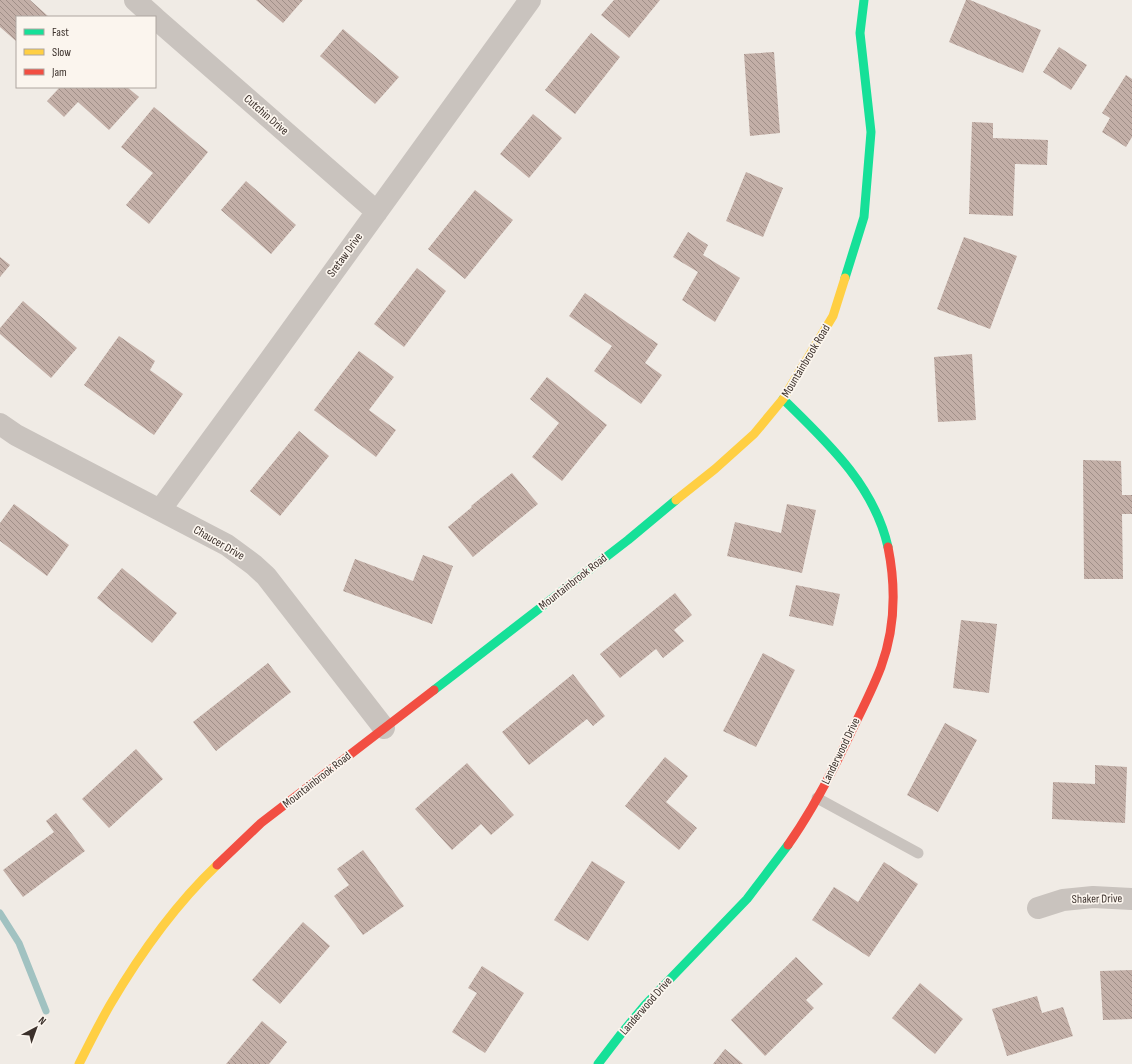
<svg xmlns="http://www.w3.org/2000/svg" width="1132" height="1064" font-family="'Sofia Sans Condensed',sans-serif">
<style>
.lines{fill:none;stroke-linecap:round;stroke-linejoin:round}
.stream{stroke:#a1c2c1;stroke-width:7}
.building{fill:url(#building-back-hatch)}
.lane{stroke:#c9c3be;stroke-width:11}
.street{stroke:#c9c3be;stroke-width:22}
.fast{stroke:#16e098;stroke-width:9}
.slow{stroke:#ffcf43;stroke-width:9}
.jam{stroke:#f24e42;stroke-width:9}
.labels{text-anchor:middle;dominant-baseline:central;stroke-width:3.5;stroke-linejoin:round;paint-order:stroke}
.street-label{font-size:12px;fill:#3b302b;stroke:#fbf5ee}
</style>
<defs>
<pattern id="building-back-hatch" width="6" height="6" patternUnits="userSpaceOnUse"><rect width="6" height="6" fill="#c3afa7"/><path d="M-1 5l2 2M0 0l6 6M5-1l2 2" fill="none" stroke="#a08f88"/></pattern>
</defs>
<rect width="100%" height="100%" fill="#f0ebe5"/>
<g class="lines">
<!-- stream -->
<path class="stream" d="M0 913 19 943 46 1011"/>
</g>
<!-- building -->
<path class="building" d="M0 0H30L49 17H17V42L0 27Z
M256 0H303L283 23Z
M614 0H660L629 38 601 15Z
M966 0H970L1041 30 1023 73 949 42Z
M343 29 399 77 375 104 320 56Z
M591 33 620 57 575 114 545 90Z
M1059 47 1087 65 1071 90 1043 72Z
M774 52 780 133 750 136 744 54Z
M1126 75 1132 79V137L1126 147 1102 132 1110 118 1102 113Z
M60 87H127L139 97 109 130 78 102 64 117 47 101Z
M154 107 208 152 149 224 126 205 153 173 121 147Z
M533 114 562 138 529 178 500 154Z
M972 122 993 123V138L1048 140 1047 165 1015 164 1013 216 969 214Z
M746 172 783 188 763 237 726 221Z
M246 181 296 225 271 254 221 210Z
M475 190 513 220 465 279 428 249Z
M688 232 708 245 703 255 740 278 715 322 682 300 698 272 673 257Z
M964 237 1017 256 990 329 937 309Z
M0 257 10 265 0 277Z
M417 268 446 291 404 347 374 324Z
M585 293 658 344 645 363 662 375 641 404 594 371 612 346 569 316Z
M23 301 77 348 51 378 0 334V328Z
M119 336 155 361 150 370 183 394 154 435 84 385Z
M359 351 394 377 369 410 396 430 376 457 314 410Z
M972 354 976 420 938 422 934 357Z
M547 377 607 425 562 481 532 457 559 423 530 399Z
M299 431 329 456 280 516 250 491Z
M1083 460 1121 461 1122 495H1132V514H1122L1123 579H1084Z
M512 473 538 504 473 557 448 527 472 507 471 506Z
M14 504 69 545 47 576 0 541V523Z
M787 504 816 510 802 573 727 556 735 522 781 533Z
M423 555 453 566 432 624 343 591 355 559 413 581Z
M122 568 177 613 152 643 97 598Z
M796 585 840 594 833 626 789 616Z
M675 593 692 615 674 630 684 641 663 658 656 649 620 678 600 654Z
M961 620 997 624 989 693 953 688Z
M763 653 795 670 756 747 723 731Z
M268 663 291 692 216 751 193 722Z
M573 674 605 716 593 726 587 719 529 765 502 732Z
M945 723 977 740 938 812 907 795Z
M136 749 163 779 109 828 82 799Z
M665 757 688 776 666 802 697 828 679 850 625 806Z
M467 763 514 815 491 835 481 824 452 850 415 809Z
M1095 765 1127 767 1125 823 1052 819 1053 782 1095 784Z
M56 813 85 851 23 897 3 870 54 832 46 821Z
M363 850 404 906 363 935 334 896 349 885 337 869Z
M592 861 625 882 588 941 554 920Z
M884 862 918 884 869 957 812 920 834 887 858 902Z
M303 922 330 946 280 1004 252 980Z
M796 957 823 984 806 1000 814 1008 765 1056 731 1020Z
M482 966 524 993 485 1053 452 1032 477 993 468 988Z
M1132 970V1019L1103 1020 1100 971Z
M920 983 963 1019 935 1054 892 1018Z
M1037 996 1042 1013 1063 1007 1073 1036 1007 1056 992 1009Z
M262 1021 287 1042 269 1064H226Z
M725 1049 743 1064H713Z"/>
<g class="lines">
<!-- lane -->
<path class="lane" d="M817 798 918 853"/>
<!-- street -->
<path class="street" d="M135 0 154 17
M155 18 377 212
M0 424 16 435 227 545 254 565 266 576 384 728
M160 510 261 372 530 0
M1038 908 1063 900 1093 897 1132 899"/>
<!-- fast -->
<path class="fast" d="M845 278 864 217 871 132 860 33 864 0
M783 399C827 442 874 485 888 547
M434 690 628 540 676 500
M598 1064 621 1034 645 1005 747 899 788 845"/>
<!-- slow -->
<path class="slow" d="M676 500 715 469 754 434 783 399 833 316 845 278
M79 1064C89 1044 99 1024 110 1005 140 954 175 905 217 865"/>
<!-- jam -->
<path class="jam" d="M788 845C814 808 834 769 853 728 863 708 873 688 881 667 895 629 896 587 888 547
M217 865 261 823 434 690"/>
</g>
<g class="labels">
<!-- street labels -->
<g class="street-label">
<text transform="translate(266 115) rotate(41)">Cutchin Drive</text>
<text transform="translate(345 255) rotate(-54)">Sretaw Drive</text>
<text transform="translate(806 361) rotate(-59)">Mountainbrook Road</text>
<text transform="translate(219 543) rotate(30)">Chaucer Drive</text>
<text transform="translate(573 582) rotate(-38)">Mountainbrook Road</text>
<text transform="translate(841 751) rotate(-64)">Landerwood Drive</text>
<text transform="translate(317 780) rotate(-38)">Mountainbrook Road</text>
<text transform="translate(1097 899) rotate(-1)">Shaker Drive</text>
<text transform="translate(646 1006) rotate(-49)">Landerwood Drive</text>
</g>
</g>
<!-- legend -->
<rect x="16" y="16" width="140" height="72" fill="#fbf5ee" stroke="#aea6a0"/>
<rect x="24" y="29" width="20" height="6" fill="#16e098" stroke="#aea6a0"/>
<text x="52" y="36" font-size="12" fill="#3b302b">Fast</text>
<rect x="24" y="49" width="20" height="6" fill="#ffcf43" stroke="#aea6a0"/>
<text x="52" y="56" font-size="12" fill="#3b302b">Slow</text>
<rect x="24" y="69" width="20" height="6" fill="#f24e42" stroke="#aea6a0"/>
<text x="52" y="76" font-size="12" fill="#3b302b">Jam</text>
<!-- north arrow -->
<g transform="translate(36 1028) rotate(41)" stroke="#fbf5ee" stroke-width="3" paint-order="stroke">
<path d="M0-3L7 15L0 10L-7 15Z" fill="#3b302b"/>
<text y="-6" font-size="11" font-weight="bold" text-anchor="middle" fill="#3b302b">N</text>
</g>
</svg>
